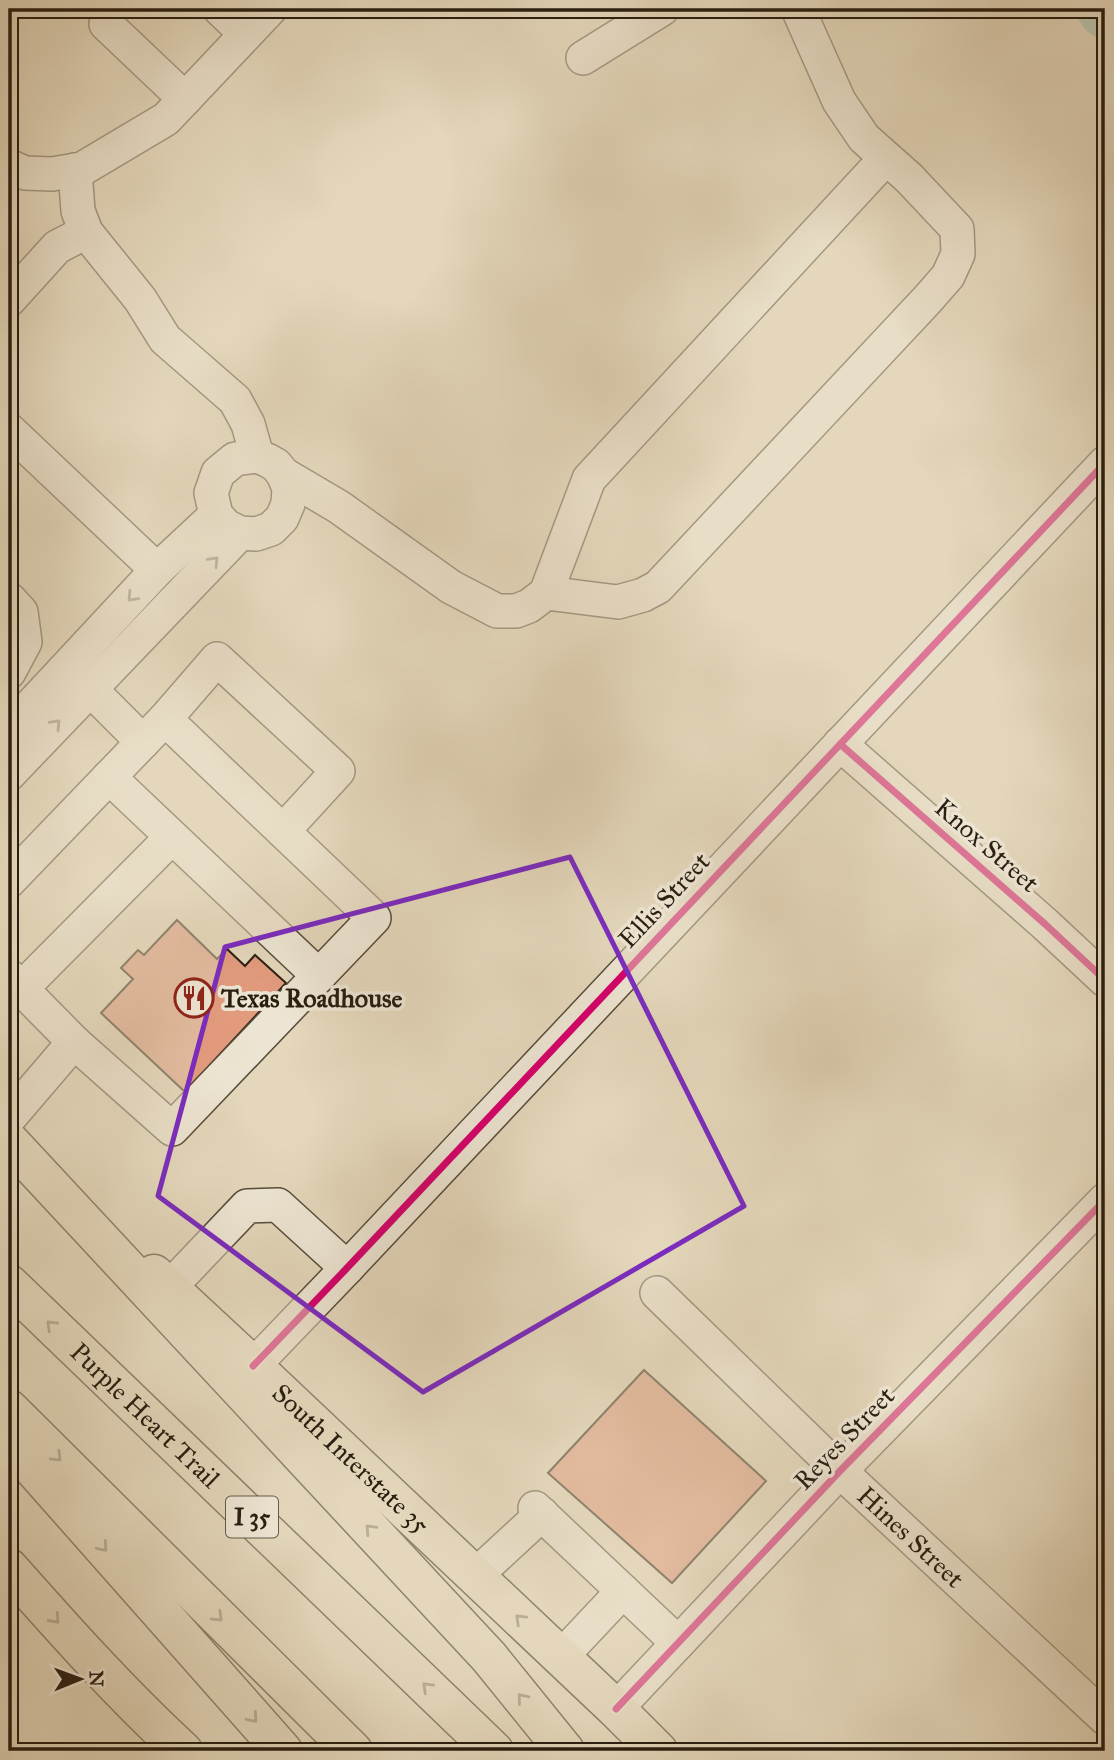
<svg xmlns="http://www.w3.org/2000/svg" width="1114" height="1760" font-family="'IM FELL Great Primer',serif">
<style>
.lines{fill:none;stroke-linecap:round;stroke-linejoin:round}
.river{stroke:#95baae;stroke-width:51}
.building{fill:#e39b7e;stroke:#281e10;stroke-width:2}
.minor-casing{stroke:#574c3b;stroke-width:36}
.major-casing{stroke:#281e10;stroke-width:41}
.highway-casing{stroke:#281e10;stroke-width:41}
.minor{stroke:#ede5d3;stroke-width:33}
.major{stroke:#e4d7bb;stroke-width:38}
.highway{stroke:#e4d7bb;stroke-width:38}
.cycleway-casing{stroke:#ede5d3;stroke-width:11}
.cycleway{stroke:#d6006c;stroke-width:7}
.oneway{stroke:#948b7b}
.oneway2{stroke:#867a66}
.marked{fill:none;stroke:#7b2cbf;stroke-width:5;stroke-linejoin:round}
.labels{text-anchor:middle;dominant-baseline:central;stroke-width:7;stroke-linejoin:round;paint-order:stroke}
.shield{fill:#ede5d3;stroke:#635a4a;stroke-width:2}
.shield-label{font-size:24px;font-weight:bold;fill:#281e10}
.street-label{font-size:26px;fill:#281e10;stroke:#ede5d3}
.poi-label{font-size:26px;font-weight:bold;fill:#281e10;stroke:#ede5d3;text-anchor:start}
</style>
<rect width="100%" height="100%" fill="#e4d7bb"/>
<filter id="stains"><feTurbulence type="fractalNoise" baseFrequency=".00286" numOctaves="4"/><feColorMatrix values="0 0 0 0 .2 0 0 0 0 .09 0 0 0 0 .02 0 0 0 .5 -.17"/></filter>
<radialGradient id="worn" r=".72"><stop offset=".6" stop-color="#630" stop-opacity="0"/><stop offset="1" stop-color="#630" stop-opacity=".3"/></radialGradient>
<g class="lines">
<!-- river -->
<path class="river" d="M1102 9 1105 13"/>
</g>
<!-- building -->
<path class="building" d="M177 920 217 959 227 949 245 966 255 955 286 983 185 1092 101 1013 133 979 121 968 138 950 144 955Z
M644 1370 766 1481 672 1583 548 1473Z"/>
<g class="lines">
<!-- minor casing -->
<g class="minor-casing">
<g id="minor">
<path d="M220 9 246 34"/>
<path d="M106 24 185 99"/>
<path d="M583 58 662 9"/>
<path d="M9 166 25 173 52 174 82 169 166 119 270 9"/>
<path d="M75 170 78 211 86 232 140 299 165 339 235 400 248 424 257 456"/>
<path d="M9 300 57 247 86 232"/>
<path d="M9 430 157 570"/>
<path d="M283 474 339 507 451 587 497 611H516L529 606 546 593 589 479 886 158"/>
<path d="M546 593 618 602 643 595 658 587 927 300 948 276 958 254 957 229 909 178 864 138 839 101 798 9"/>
<path d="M9 599 21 612 25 642 9 672"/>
<path d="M90 689 143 742"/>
<path d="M165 719 217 659 338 771 283 831"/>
<path d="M9 729 157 570 216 515"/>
<path d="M840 744 1045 924 1105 980"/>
<path d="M9 774 240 533 256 534 271 529 282 518 288 504 289 488 283 474 276 465 267 460 257 456 235 459 218 473 211 493 216 515 226 526 240 533"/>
<path d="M109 777 319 976"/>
<path d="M9 881 165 719 374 918 172 1129 74 1042 9 976"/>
<path d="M21 989 172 837"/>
<path d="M9 1118 74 1042"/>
<path d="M169 1288 247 1206 278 1205 347 1268"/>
<path id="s1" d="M657 1293 840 1471 1105 1718"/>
<path d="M253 1366 347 1268 1105 463"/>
<path d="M535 1508 678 1643"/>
<path d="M475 1576 542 1514"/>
<path d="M561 1657 623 1591"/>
<path d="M616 1709 840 1471 1105 1200"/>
</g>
</g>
<!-- major casing -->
<g class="major-casing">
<g id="major">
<path id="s2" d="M154 1274 253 1366 616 1709 658 1751"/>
<path d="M9 1568C65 1631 121 1694 183 1751"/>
</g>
</g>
<!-- highway casing -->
<g class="highway-casing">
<g id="highway">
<path d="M9 1141 489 1657 565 1751"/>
<path id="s3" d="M9 1284 494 1751"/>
<path d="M9 1409 353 1751"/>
<path d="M15 1448 283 1751"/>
</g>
</g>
<!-- minor -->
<use href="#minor" class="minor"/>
<!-- major -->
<use href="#major" class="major"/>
<!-- highway -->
<use href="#highway" class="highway"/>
<!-- cycleway casing -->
<g class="cycleway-casing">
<path id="cycleway" d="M840 744 1045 924 1105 980
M253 1366 347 1268 1105 463
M616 1709 840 1471 1105 1200"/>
</g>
<!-- cycleway -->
<use href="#cycleway" class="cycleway"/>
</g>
<!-- one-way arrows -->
<defs><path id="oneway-chevron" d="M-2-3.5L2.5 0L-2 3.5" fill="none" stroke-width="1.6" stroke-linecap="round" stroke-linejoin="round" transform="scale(1.75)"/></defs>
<g class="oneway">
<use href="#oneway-chevron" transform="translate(214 561) rotate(-46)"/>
<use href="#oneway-chevron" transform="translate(132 597) rotate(133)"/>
<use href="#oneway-chevron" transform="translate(56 724) rotate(-46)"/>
</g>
<g class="oneway2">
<use href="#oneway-chevron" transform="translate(51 1325) rotate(-136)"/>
<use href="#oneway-chevron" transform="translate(57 1457) rotate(45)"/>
<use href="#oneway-chevron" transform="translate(370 1529) rotate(-133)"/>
<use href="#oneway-chevron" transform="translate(103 1547) rotate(49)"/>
<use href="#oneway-chevron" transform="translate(218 1617) rotate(45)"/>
<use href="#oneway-chevron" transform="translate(55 1619) rotate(48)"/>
<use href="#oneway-chevron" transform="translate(520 1619) rotate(-136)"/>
<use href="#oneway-chevron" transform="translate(427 1687) rotate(-136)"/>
<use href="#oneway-chevron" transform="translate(522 1698) rotate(-129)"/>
<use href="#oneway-chevron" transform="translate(253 1718) rotate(49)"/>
</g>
<!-- marked area -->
<path d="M0 0H1114V1760H0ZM570 857 744 1206 423 1392 158 1196 225 947Z" fill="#e4d7bb" fill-opacity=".55" fill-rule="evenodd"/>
<path class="marked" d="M570 857 744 1206 423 1392 158 1196 225 947Z"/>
<!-- icons -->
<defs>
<g id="restaurant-ring" transform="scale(2.0125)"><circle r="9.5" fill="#ede5d3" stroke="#8f2418" stroke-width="1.5"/><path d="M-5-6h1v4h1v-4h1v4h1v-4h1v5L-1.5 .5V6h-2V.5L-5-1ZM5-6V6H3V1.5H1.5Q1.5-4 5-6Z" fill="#8f2418"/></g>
</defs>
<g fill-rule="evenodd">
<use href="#restaurant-ring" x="194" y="998"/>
</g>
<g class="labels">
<!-- shield labels -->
<rect class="shield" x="226" y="1496.5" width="52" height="41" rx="5"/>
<g class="shield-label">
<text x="252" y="1517">I 35</text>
</g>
<!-- street labels -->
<g class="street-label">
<text transform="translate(987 845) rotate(41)">Knox Street</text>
<text transform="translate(664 900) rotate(-47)">Ellis Street</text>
<text stroke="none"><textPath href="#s3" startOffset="189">Purple Heart Trail</textPath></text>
<text transform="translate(844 1438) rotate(-46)">Reyes Street</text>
<text stroke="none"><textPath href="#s2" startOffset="270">South Interstate 35</textPath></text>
<text stroke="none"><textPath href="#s1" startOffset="352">Hines Street</textPath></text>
</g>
<!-- poi labels -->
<g class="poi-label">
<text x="221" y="998">Texas Roadhouse</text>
</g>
</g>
<!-- margin -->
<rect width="1114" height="1760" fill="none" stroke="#e4d7bb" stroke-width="35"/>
<rect x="10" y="10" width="1093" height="1739" fill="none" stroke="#281e10" stroke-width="3.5"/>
<rect x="18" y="18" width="1079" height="1725" fill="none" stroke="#281e10" stroke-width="2"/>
<!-- north arrow -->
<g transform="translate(80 1679) rotate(89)" stroke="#ede5d3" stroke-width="5" paint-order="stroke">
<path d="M0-5L12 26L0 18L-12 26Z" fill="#281e10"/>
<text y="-10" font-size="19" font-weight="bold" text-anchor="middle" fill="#281e10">N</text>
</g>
<rect width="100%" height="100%" filter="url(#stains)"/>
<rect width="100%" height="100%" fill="url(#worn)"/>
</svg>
